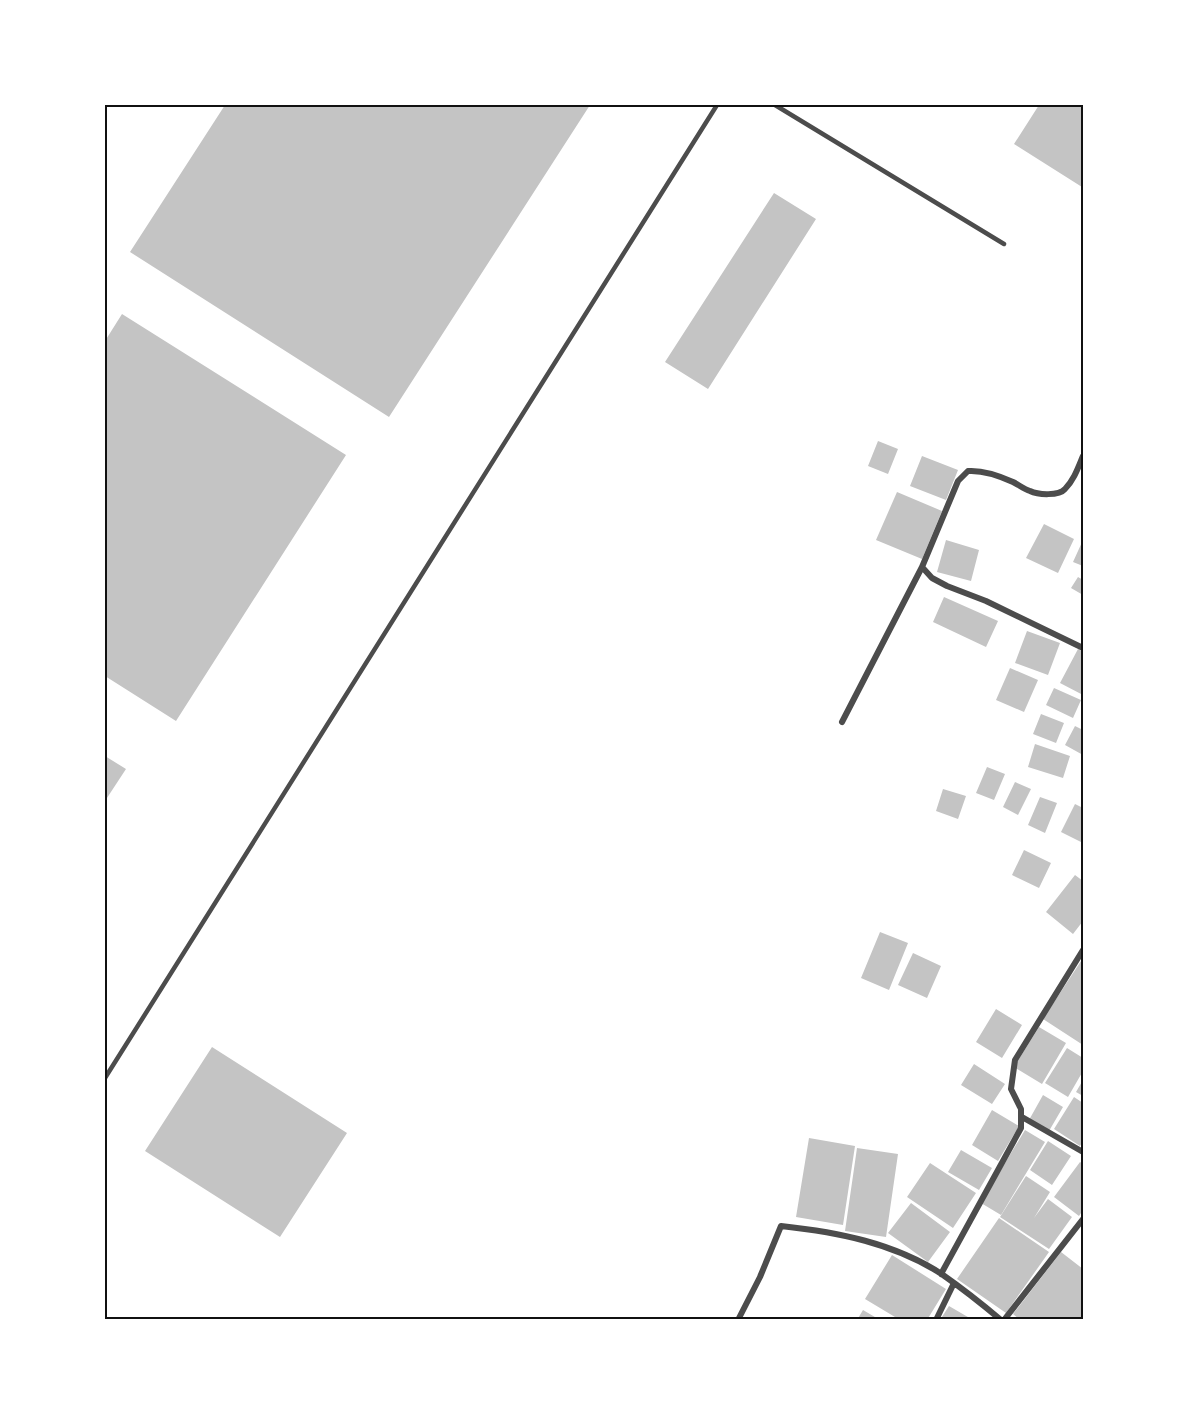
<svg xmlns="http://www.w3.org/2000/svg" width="1188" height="1425" font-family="'Libre Baskerville',serif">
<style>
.building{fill:#c4c4c4}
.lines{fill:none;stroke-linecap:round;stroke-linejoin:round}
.service{stroke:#4c4c4c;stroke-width:4.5}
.minor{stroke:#4c4c4c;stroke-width:6}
.neatline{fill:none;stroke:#111;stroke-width:2}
</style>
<rect width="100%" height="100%" fill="#fff"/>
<!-- building -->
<path class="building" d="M225 105H590L389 417 130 252Z
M1039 105H1083L1082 187 1014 144Z
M774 193 816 219 708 389 665 362Z
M122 314 346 455 176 721 105 676V341Z
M878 441 898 449 888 474 868 466Z
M922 456 958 470 946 500 910 486Z
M897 492 942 511 922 559 876 540Z
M1044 524 1074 539 1058 573 1026 558Z
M946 540 979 550 971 581 937 572Z
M1083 540V566L1073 562Z
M1078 577 1083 580V595L1071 588Z
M944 597 998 621 986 647 933 622Z
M1027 631 1060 643 1048 675 1015 663Z
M1078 649 1083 652V695L1060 683Z
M1010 668 1038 680 1024 712 996 700Z
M1054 688 1081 700 1073 718 1046 705Z
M1041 714 1064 723 1056 743 1033 734Z
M1075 726 1083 730V755L1065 745Z
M1035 744 1070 756 1063 778 1028 767Z
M105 756 126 769 105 801Z
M987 767 1005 774 994 800 976 793Z
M1015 782 1031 789 1018 815 1003 807Z
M943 789 966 796 958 819 936 811Z
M1040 797 1057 803 1045 833 1028 825Z
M1075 804 1083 808V843L1061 832Z
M1024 850 1051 863 1039 888 1012 875Z
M1075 875 1083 881V921L1073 934 1046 912Z
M880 932 908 943 889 990 861 978Z
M913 953 941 966 927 998 898 985Z
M1083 958V1045L1043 1019Z
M996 1009 1022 1025 1002 1058 976 1042Z
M1039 1027 1066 1043 1042 1084 1014 1067Z
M212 1047 347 1133 280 1237 145 1151Z
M1067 1048 1083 1058V1071L1068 1097 1045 1083Z
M974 1064 1005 1084 992 1104 961 1085Z
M1083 1080V1096L1076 1092Z
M1043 1095 1063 1107 1049 1131 1029 1120Z
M1074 1097 1083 1103V1141L1080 1146 1054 1129Z
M992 1110 1019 1126 998 1161 972 1145Z
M1025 1130 1045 1142 1001 1215 981 1203Z
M809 1138 855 1146 843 1225 796 1217Z
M1048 1141 1071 1156 1052 1185 1030 1170Z
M857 1148 898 1154 886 1237 845 1231Z
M961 1150 992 1168 979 1190 948 1172Z
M1080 1162 1083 1164V1210L1079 1216 1054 1197Z
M930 1163 976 1193 953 1228 907 1197Z
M1026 1176 1050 1192 1034 1218 1048 1199 1072 1217 1049 1249 1000 1217Z
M911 1203 950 1232 928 1262 888 1233Z
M999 1218 1049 1252 1006 1313 957 1279Z
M1061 1252 1083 1269V1316L1080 1320H1020L1013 1314Z
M892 1255 946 1289 927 1320H900L865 1299Z
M949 1306 973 1320H940Z
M863 1310 880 1320H857Z"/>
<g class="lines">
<!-- service -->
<path class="service" d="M775 105 1004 244
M105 1078 717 105"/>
<!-- minor -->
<path class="minor" d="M1083 456C1078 468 1074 480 1065 489 1059 496 1038 495 1030 491 1024 489 1019 485 1013 482 1000 476 983 470 968 471L958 481 922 567 932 578 947 586 986 601 1083 648
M842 722 922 567
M1022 1117 1083 1152
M941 1274 1021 1128V1109L1011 1089 1015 1060 1083 950
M738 1320 760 1277 781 1226C837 1232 895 1243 943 1275 963 1289 982 1304 1001 1320
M936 1320 954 1283
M1004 1320 1083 1219"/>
</g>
<!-- border -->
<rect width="1188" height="1425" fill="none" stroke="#ffffff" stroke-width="213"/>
<rect x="106" y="106" width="976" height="1212" class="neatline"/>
</svg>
